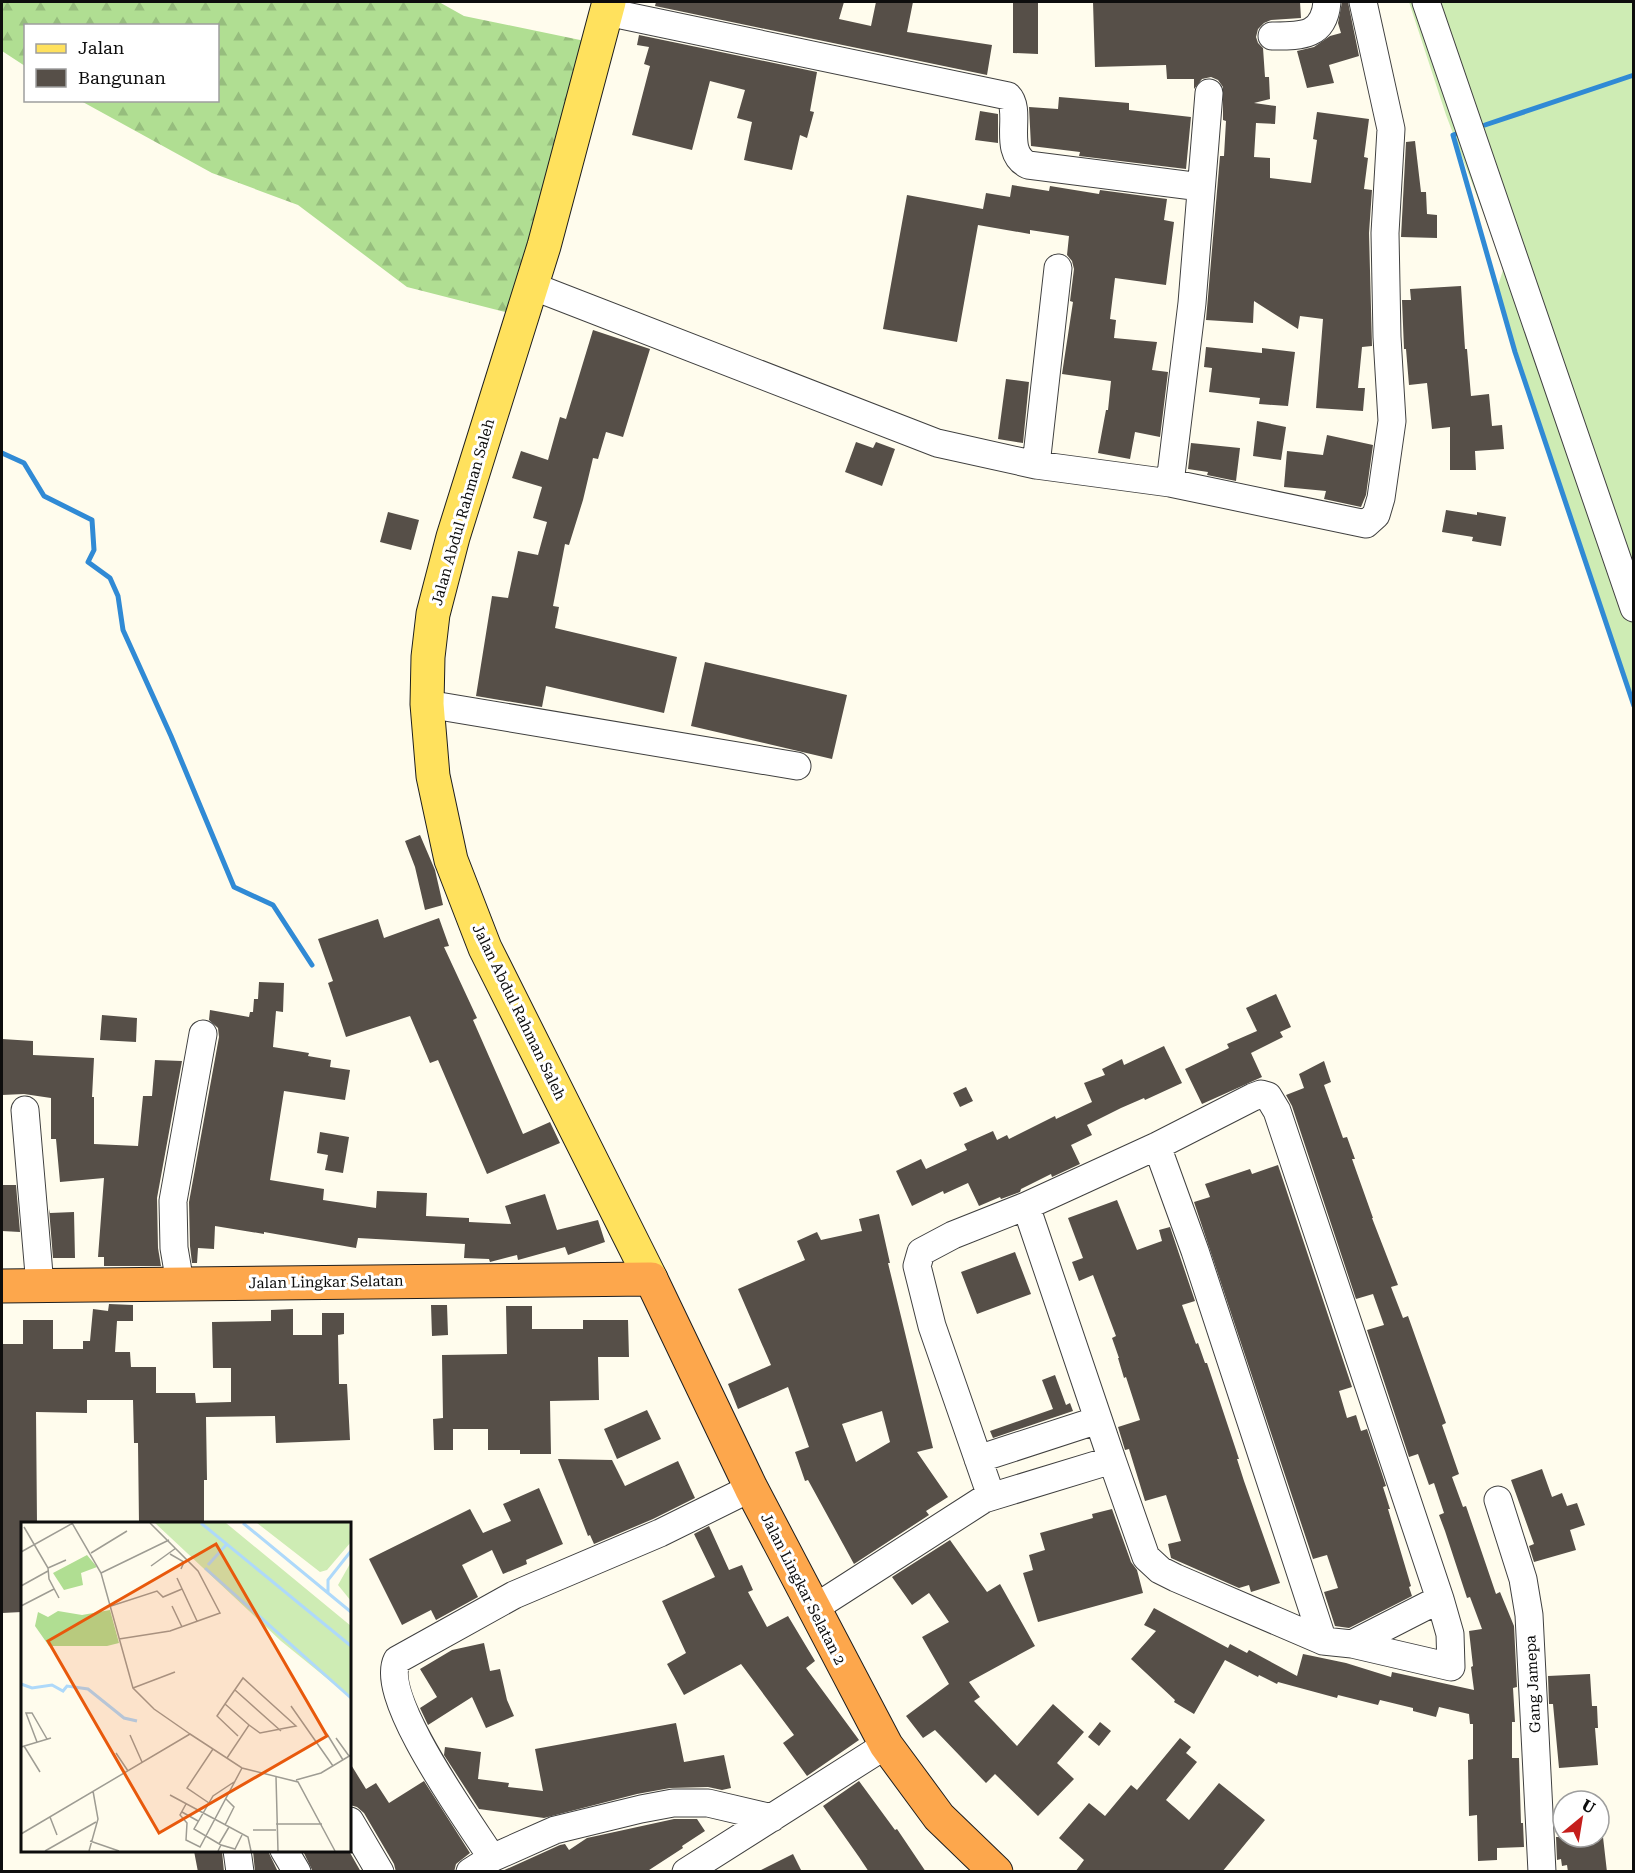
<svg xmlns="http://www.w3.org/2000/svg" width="1635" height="1873" font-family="'Roboto Serif',serif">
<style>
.grass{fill:#ceecb4}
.forest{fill:url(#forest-firs)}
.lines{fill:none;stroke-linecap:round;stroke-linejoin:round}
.stream{stroke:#308ad5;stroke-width:5}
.building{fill:#564f48;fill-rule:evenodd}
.minor-casing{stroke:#404040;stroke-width:29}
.major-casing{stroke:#1e1e1e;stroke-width:35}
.highway-casing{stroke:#1e1e1e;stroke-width:35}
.minor{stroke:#fff;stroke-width:27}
.major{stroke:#ffe15d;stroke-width:33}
.highway{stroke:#fda74c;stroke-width:33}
.labels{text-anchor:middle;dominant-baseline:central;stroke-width:6;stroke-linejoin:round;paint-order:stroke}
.street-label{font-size:15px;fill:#0d0d0d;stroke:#fff}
.inset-river{fill:none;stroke:#aed9fa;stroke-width:3}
.inset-road{fill:none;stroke:#9e9c93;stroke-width:1.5}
.view{fill:#e8590c;fill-opacity:0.15;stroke:#e8590c;stroke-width:3}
.inset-edge{fill:none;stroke:#0d0d0d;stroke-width:3}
</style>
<defs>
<pattern id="forest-firs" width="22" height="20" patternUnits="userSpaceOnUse" patternTransform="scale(1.5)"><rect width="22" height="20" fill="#b0de92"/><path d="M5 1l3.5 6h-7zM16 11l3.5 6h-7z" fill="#96bd7d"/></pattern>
</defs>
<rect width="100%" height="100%" fill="#fffced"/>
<!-- grass -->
<path class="grass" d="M1409 2H1633V706L1515 352 1497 289 1504 267 1446 115Z"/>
<!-- forest -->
<path class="forest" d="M2 2H439L464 16 585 41 509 313 407 287 298 205 212 173 81 101 218 100V26H26L25 66 2 51Z"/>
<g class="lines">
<!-- stream -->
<path class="stream" d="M1485 125 1634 75
M1456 134 1453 135 1515 352 1634 706
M2 453 24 463 44 496 92 520 94 550 88 562 110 578 118 596 123 630 171 736 234 887 273 905 312 965"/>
</g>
<!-- building -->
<path class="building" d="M656 2H844L839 19 871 26 876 2H913L907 32 992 45 987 75 655 6Z
M1013 2H1038V54L1013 53Z
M1093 2H1300L1301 18 1271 20 1264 23 1258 29 1256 37 1258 43 1263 48 1265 77H1269L1270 99 1254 103 1276 106 1275 124 1256 123 1254 157 1270 158V178L1311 183 1317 140 1313 139 1317 112 1369 119 1364 157 1368 158 1364 189 1372 190 1369 233 1372 346 1362 347 1358 388H1365L1363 411 1316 408 1323 319 1300 316 1298 329 1254 301 1253 323 1206 320 1220 156H1224L1226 121 1223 120V87L1218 80 1211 77 1202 79 1194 89V79H1167L1166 65 1095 67Z
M1342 2H1348L1359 56 1329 65 1334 83 1307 88 1297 51 1314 47 1330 36 1341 33 1338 23Z
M639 35 817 72 810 111 814 112 807 138 800 135 792 170 744 160 752 122 737 118 745 90 710 81 692 150 632 135 650 66 644 64 649 47 637 45Z
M1059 97 1129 103V110L1191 117 1186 169 1079 156 1080 152 1031 146 1029 107 1058 109Z
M980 111 998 114V143L975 140Z
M1415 141 1421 192H1426L1427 214 1437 215V238L1401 237 1406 142Z
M1012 185 1049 191 1050 186 1099 194 1100 190 1167 199 1164 220 1174 222 1166 285 1115 278 1110 319 1116 320 1114 338 1157 342 1152 370 1168 372 1160 437 1135 432 1130 459 1098 453 1106 410H1108L1111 381 1062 374 1073 302 1070 301 1074 269 1072 261 1067 255 1069 236 1030 230V234L978 225 957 342 883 329 907 195 983 209 986 193 1010 197Z
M1461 286 1465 349H1467L1471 396 1489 394 1492 426 1502 425 1504 449 1475 451 1476 470H1450V427L1432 429 1427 383 1409 385 1406 349H1404L1402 300H1411L1410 289Z
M593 330 650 349 623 437 606 432 598 459 593 458 583 500 569 545 565 544 553 606 559 607 555 628 677 657 664 713 546 686 542 707 476 696 492 596 508 598 518 551 538 555 547 522 533 518 542 487 512 478 521 451 548 460 560 417 566 419Z
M1206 347 1262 353V348L1295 352 1288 406 1259 404 1260 398 1209 392 1212 368 1204 367Z
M1006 379 1029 382 1023 443 998 439Z
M1257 421 1286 427 1281 460 1253 456Z
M1327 435 1373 445 1366 495 1361 507 1324 499 1326 491 1284 487 1287 451 1323 455Z
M856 442 873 448 876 442 895 449 882 486 845 472Z
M1191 443 1240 448 1236 481 1207 475 1208 472 1188 469Z
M1446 510 1477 515V512L1506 517 1501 546 1472 541 1473 537 1442 532Z
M388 512 419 520 411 550 380 542Z
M705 662 847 695 832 759 691 726Z
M420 835 435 870 443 905 425 910 415 867 405 841Z
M439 918 449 946 444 947 477 1018 473 1020 523 1134 550 1122 560 1143 487 1174 438 1060 430 1063 410 1016 346 1037 328 983 333 981 318 939 378 919 384 938Z
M259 982 284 983 283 1012 276 1011 273 1047 309 1053 308 1056 331 1060 330 1067 350 1070 345 1100 284 1091 270 1180 324 1189 323 1200 376 1208 377 1191 427 1193 426 1216 469 1218V1222L511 1224 505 1206 545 1194 557 1230 598 1220 605 1242 568 1255 565 1247 518 1260 517 1255 490 1262 489 1259 464 1258 465 1244 358 1238 356 1248 264 1232V1234L215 1226 214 1249 198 1248 197 1263H192L190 1246 189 1202 219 1037 218 1028 209 1020 210 1010 249 1017 250 1012H253L254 999H258Z
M1276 994 1291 1027 1280 1032 1283 1037 1251 1053 1262 1077 1202 1104 1185 1069 1229 1048 1227 1044 1257 1031 1246 1008Z
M102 1015 137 1018 136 1042 100 1040Z
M2 1039 33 1041V1055L94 1058 92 1097H94V1144L138 1146 143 1096H152L155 1060 182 1061 157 1198 158 1248 161 1266H104V1257H98L104 1178 60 1182 56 1139H51V1098L24 1094 2 1095Z
M1164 1046 1182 1083 1145 1100 1144 1098 1121 1108 1087 1125 1092 1135 1071 1145 1080 1164 1052 1177 1051 1174 1021 1189 1020 1192 1001 1199 1000 1197 979 1206 968 1183 944 1194 943 1191 912 1206 896 1171 921 1159 926 1169 967 1150 964 1144 993 1131 997 1140 1007 1135 1009 1139 1055 1116 1056 1119 1092 1102 1084 1083 1105 1075 1102 1069 1122 1059 1124 1065Z
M1324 1061 1331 1082 1324 1085 1343 1138 1347 1137 1355 1159H1352L1373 1218H1372L1398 1285 1391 1287 1403 1318 1408 1316 1446 1423 1442 1425 1459 1474 1452 1477 1463 1507 1466 1506 1496 1594 1500 1592 1514 1626 1517 1687 1513 1688 1515 1722H1512V1758H1519L1521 1823H1523L1524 1847 1497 1848V1860L1478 1861 1477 1815 1469 1816 1468 1760 1473 1759V1724H1470L1469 1714 1439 1707 1436 1717 1413 1711V1708L1380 1700 1378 1705 1338 1695 1337 1698 1278 1682 1277 1684 1259 1675 1258 1677 1225 1660 1194 1714 1174 1702 1175 1700 1131 1659 1156 1631 1144 1625 1154 1608 1228 1648 1230 1644 1247 1653 1249 1650 1297 1676 1303 1654 1346 1663 1391 1677 1392 1672 1474 1690 1471 1667 1473 1666 1469 1631 1482 1629 1470 1597 1467 1598 1445 1531 1439 1515 1444 1513 1434 1483 1429 1485 1418 1454 1409 1457 1367 1330 1384 1325 1373 1294 1356 1299 1292 1106 1286 1095 1304 1088 1299 1074Z
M966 1087 973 1101 960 1107 953 1093Z
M320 1132 349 1137 343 1173 325 1170 328 1155 317 1153Z
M1278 1165 1352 1387 1339 1391 1347 1418 1356 1415 1361 1431 1367 1429 1386 1486 1383 1487 1390 1509H1388L1411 1586 1409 1587 1412 1596 1349 1628 1335 1626 1324 1592 1338 1588 1327 1555 1313 1559 1194 1202 1210 1197 1205 1184 1250 1169 1252 1174Z
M2 1185H16L20 1232 2 1231Z
M1117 1200 1137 1250 1162 1241 1159 1230 1170 1227 1195 1301 1182 1305 1196 1344 1198 1343 1205 1363H1207L1239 1459H1237L1244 1481 1280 1583 1251 1592 1249 1585 1239 1588 1171 1558 1168 1544 1181 1541 1166 1495 1145 1501 1129 1449 1125 1450 1118 1427 1140 1420 1126 1377 1124 1378 1118 1358H1119L1112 1338 1116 1336 1093 1275 1079 1281 1072 1262 1083 1258 1068 1218Z
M49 1209 50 1213 74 1212 75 1258H53Z
M879 1214 890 1263H888L933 1448 917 1452 948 1497 926 1511 929 1515 854 1564 808 1480 805 1481 795 1452 809 1447 788 1387 738 1409 728 1384 771 1365 738 1289 805 1260 797 1241 817 1232 821 1240 862 1231 859 1219ZM882 1411 890 1442 856 1462 842 1424Z
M1015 1252 1031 1294 977 1314 961 1272Z
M109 1304 133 1305V1321H117L115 1352H130L131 1367H156V1393H195L196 1403 231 1402V1368H213L212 1322 271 1321V1310L293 1309V1335H322V1313H344V1334L338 1335 339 1384H347L350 1440 276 1443 275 1416 206 1417 207 1480H204V1524H139L138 1443H134L133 1400H87V1413L36 1412 37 1524H22V1612L2 1613V1344H23V1320H53V1349H83V1341H90L93 1309 108 1311Z
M431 1305H447L448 1335 432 1336Z
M506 1306H532V1329H583V1320H628L629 1357H598L599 1400 550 1401 551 1454H520V1450H488V1429H453V1450H434L433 1419 443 1418 442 1355 507 1354Z
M1055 1375 1066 1405 1070 1403 1073 1411 993 1438 990 1431 1053 1409 1042 1380Z
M647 1410 661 1439 617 1459 604 1429Z
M558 1459 612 1460 625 1486 678 1461 695 1498 653 1519 594 1544 590 1535 588 1536Z
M1542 1469 1552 1497 1562 1493 1567 1506 1577 1503 1585 1525 1570 1530 1576 1550 1534 1562 1529 1546 1534 1544 1511 1480Z
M539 1488 563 1544 526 1560 527 1564 503 1574 492 1550 462 1565 478 1597 436 1620 431 1610 402 1625 369 1559 470 1509 483 1533 511 1521 503 1504Z
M1112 1509 1131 1562 1137 1570 1143 1593 1038 1622 1023 1573 1033 1570 1029 1555 1045 1550 1040 1533 1093 1518 1092 1514Z
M709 1526 729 1570 742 1565 753 1590 748 1592 767 1627 788 1616 815 1661 806 1668 859 1740 807 1776 783 1743 794 1735 741 1664 684 1695 667 1664 686 1653 662 1601 715 1577 694 1534Z
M950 1540 987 1592 1000 1584 1035 1646 969 1682 980 1697 974 1701 1017 1746 1053 1704 1084 1732 1057 1763 1074 1779 1038 1816 995 1774 986 1783 935 1730 923 1738 906 1716 949 1684 922 1637 949 1622 929 1593 912 1605 892 1577Z
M484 1643 490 1671 500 1669 507 1700 514 1716 486 1728 472 1697 428 1725 420 1708 437 1697 420 1669 452 1650Z
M1590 1674 1592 1706H1597L1598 1728H1595L1598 1765 1559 1768 1553 1704H1549L1548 1676Z
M1100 1722 1111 1731 1099 1746 1088 1737Z
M676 1723 684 1762 724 1755 731 1788 722 1790 708 1787 670 1788 637 1794 544 1818 479 1809 444 1755 445 1747 481 1752 478 1779 509 1783 508 1787 543 1791 535 1749Z
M1180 1738 1191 1747 1186 1753 1197 1762 1166 1800 1189 1820 1219 1783 1265 1820 1222 1872H1075L1084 1860 1059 1838 1089 1803 1105 1816 1131 1785 1137 1790Z
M350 1763 366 1789 376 1783 389 1803 424 1781 470 1853 456 1864 454 1872H396L394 1864 364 1813 357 1807 350 1805Z
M859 1781 895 1830 897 1829 926 1872H869L859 1857 823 1806Z
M674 1819H697L705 1831 682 1846 683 1848 646 1872H500L560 1845 565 1844 569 1850 587 1838Z
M1556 1837H1603L1607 1872H1568L1567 1865 1562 1866 1561 1859 1557 1860Z
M194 1851H222L224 1872H198Z
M253 1851H268L278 1872H255Z
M303 1851H349L361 1872H313Z
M793 1854 802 1872H757Z"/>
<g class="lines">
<!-- minor casing -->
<g class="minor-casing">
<path id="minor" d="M1426 2 1634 608
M607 12 1008 96C1023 111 1001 152 1028 165L1201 187
M1272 36C1301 36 1324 37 1327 2
M532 286 937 443 1036 465 1170 483 1366 524 1376 515 1381 498 1392 421 1387 337 1385 233 1391 129 1363 2
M1036 465 1058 268
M1170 483 1192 303 1209 93
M427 704 797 766
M25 1110 40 1286
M1157 1146 1195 1251 1323 1641
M180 1283 174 1248 173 1201 203 1034
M978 1459 1098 1420
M991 1496 932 1326 917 1266 921 1252 953 1235 1026 1206
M1498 1500 1523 1579 1529 1615 1542 1872
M813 1609 984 1499 1112 1460 1146 1557 1160 1570 1176 1578 1323 1641 1352 1644 1451 1667 1450 1634 1440 1599 1277 1111 1268 1096 1261 1094 1253 1097 1157 1146 1026 1206 1112 1460
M1352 1644 1440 1599
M350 1821 380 1872
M237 1850 240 1872
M284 1850 297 1872
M492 1858C470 1823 378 1698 397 1660L514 1595 660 1533 751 1488
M470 1872 492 1858 555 1830 641 1809 673 1803H708L772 1818
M686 1872 886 1745"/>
</g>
<!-- major casing -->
<g class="major-casing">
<path id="major" d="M609 2 544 246 453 537 433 614 428 657 427 704 433 776 451 860 485 948 651 1279"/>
</g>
<!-- highway casing -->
<g class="highway-casing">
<path id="highway" d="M2 1286 651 1279 751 1488 886 1745 939 1817 996 1872"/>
</g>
<!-- minor -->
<use href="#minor" class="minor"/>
<!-- major -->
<use href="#major" class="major"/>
<!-- highway -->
<use href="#highway" class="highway"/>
</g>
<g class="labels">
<!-- street labels -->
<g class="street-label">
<text transform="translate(463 512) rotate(-74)">Jalan Abdul Rahman Saleh</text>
<text transform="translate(519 1012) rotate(64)">Jalan Abdul Rahman Saleh</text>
<text transform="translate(326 1282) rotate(-1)">Jalan Lingkar Selatan</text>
<text transform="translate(803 1589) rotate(63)">Jalan Lingkar Selatan 2</text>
<text transform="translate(1533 1684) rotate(-93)">Gang Jamepa</text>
</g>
</g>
<!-- overview -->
<g transform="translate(21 1522)">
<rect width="330" height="330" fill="#fffced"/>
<path d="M134 1H205L330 104V176L260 119ZM236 1H328L330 20 306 48 299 50ZM330 40V79L317 63Z" fill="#ceecb4"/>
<path d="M66 33 76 45 60 51 62 63 43 68 32 51ZM89 88 98 121 86 124H28L14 104 17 90 27 95 37 89 61 93Z" fill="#b0de92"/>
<path class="inset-river" d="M180 1 330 124M222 1 330 90M187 43 206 22M184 46 330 176M307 71V58L330 29M0 162 11 166 31 163 42 169 46 164 67 167 103 196 116 199"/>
<path class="inset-road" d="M51 1 80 51 112 166 133 187 169 212M3 5 27 46 28 57 38 76M0 30 52 1M70 31 106 9M149 32 163 40 160 47M130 44 155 26M27 46 45 38M80 51 148 18M156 56 176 99M0 64 27 49M0 84 33 67M90 84 136 69 142 75 161 67M151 84 161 105M98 117 149 109 199 91 177 49 129 1M112 166 154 150M214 168 260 209M204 182 196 194 217 214M270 184 312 244M306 212 322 238M109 213 121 240M315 216 328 234M16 220 5 191H11L26 217M3 224 19 250M0 225 30 216M95 231 107 249M206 236 228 203 239 211 275 204 222 156 204 182 228 203M255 255 257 329M275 258 300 251 330 233M149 273 227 315 230 329M188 281 166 266 192 227M165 282 159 293 166 301 165 318 179 325 221 246M161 290 177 299M29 295 36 313M255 302H301M204 303 213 285 205 277M232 308H255M0 312 169 212 221 246 277 260 314 329M69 319 98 329M198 322 208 305M200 323 173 307 192 274 213 260M24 329 75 300M68 329 77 297 72 269M197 329 200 323 214 327 221 313"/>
<path class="view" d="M195 22 306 214 138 311 27 119Z"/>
<rect width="330" height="330" class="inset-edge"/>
</g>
<!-- border -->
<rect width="1635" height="1873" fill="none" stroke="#0d0d0d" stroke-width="6"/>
<!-- legend -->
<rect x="24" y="24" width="195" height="78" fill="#ffffff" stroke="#9e9e9e" stroke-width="1.5"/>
<rect x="36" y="44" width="30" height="9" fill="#ffe15d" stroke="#9e9e9e" stroke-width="1.5"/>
<text x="78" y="54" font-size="18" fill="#0d0d0d">Jalan</text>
<rect x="36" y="69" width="30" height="18" fill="#564f48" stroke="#9e9e9e" stroke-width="1.5"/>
<text x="78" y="84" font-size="18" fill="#0d0d0d">Bangunan</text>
<!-- north arrow -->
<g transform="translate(1581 1819) rotate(30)"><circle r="28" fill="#ffffff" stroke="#9e9e9e" stroke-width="1.5"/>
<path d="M0-4.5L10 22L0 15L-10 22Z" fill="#c51e1c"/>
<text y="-9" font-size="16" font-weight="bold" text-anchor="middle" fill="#0d0d0d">U</text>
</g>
</svg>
